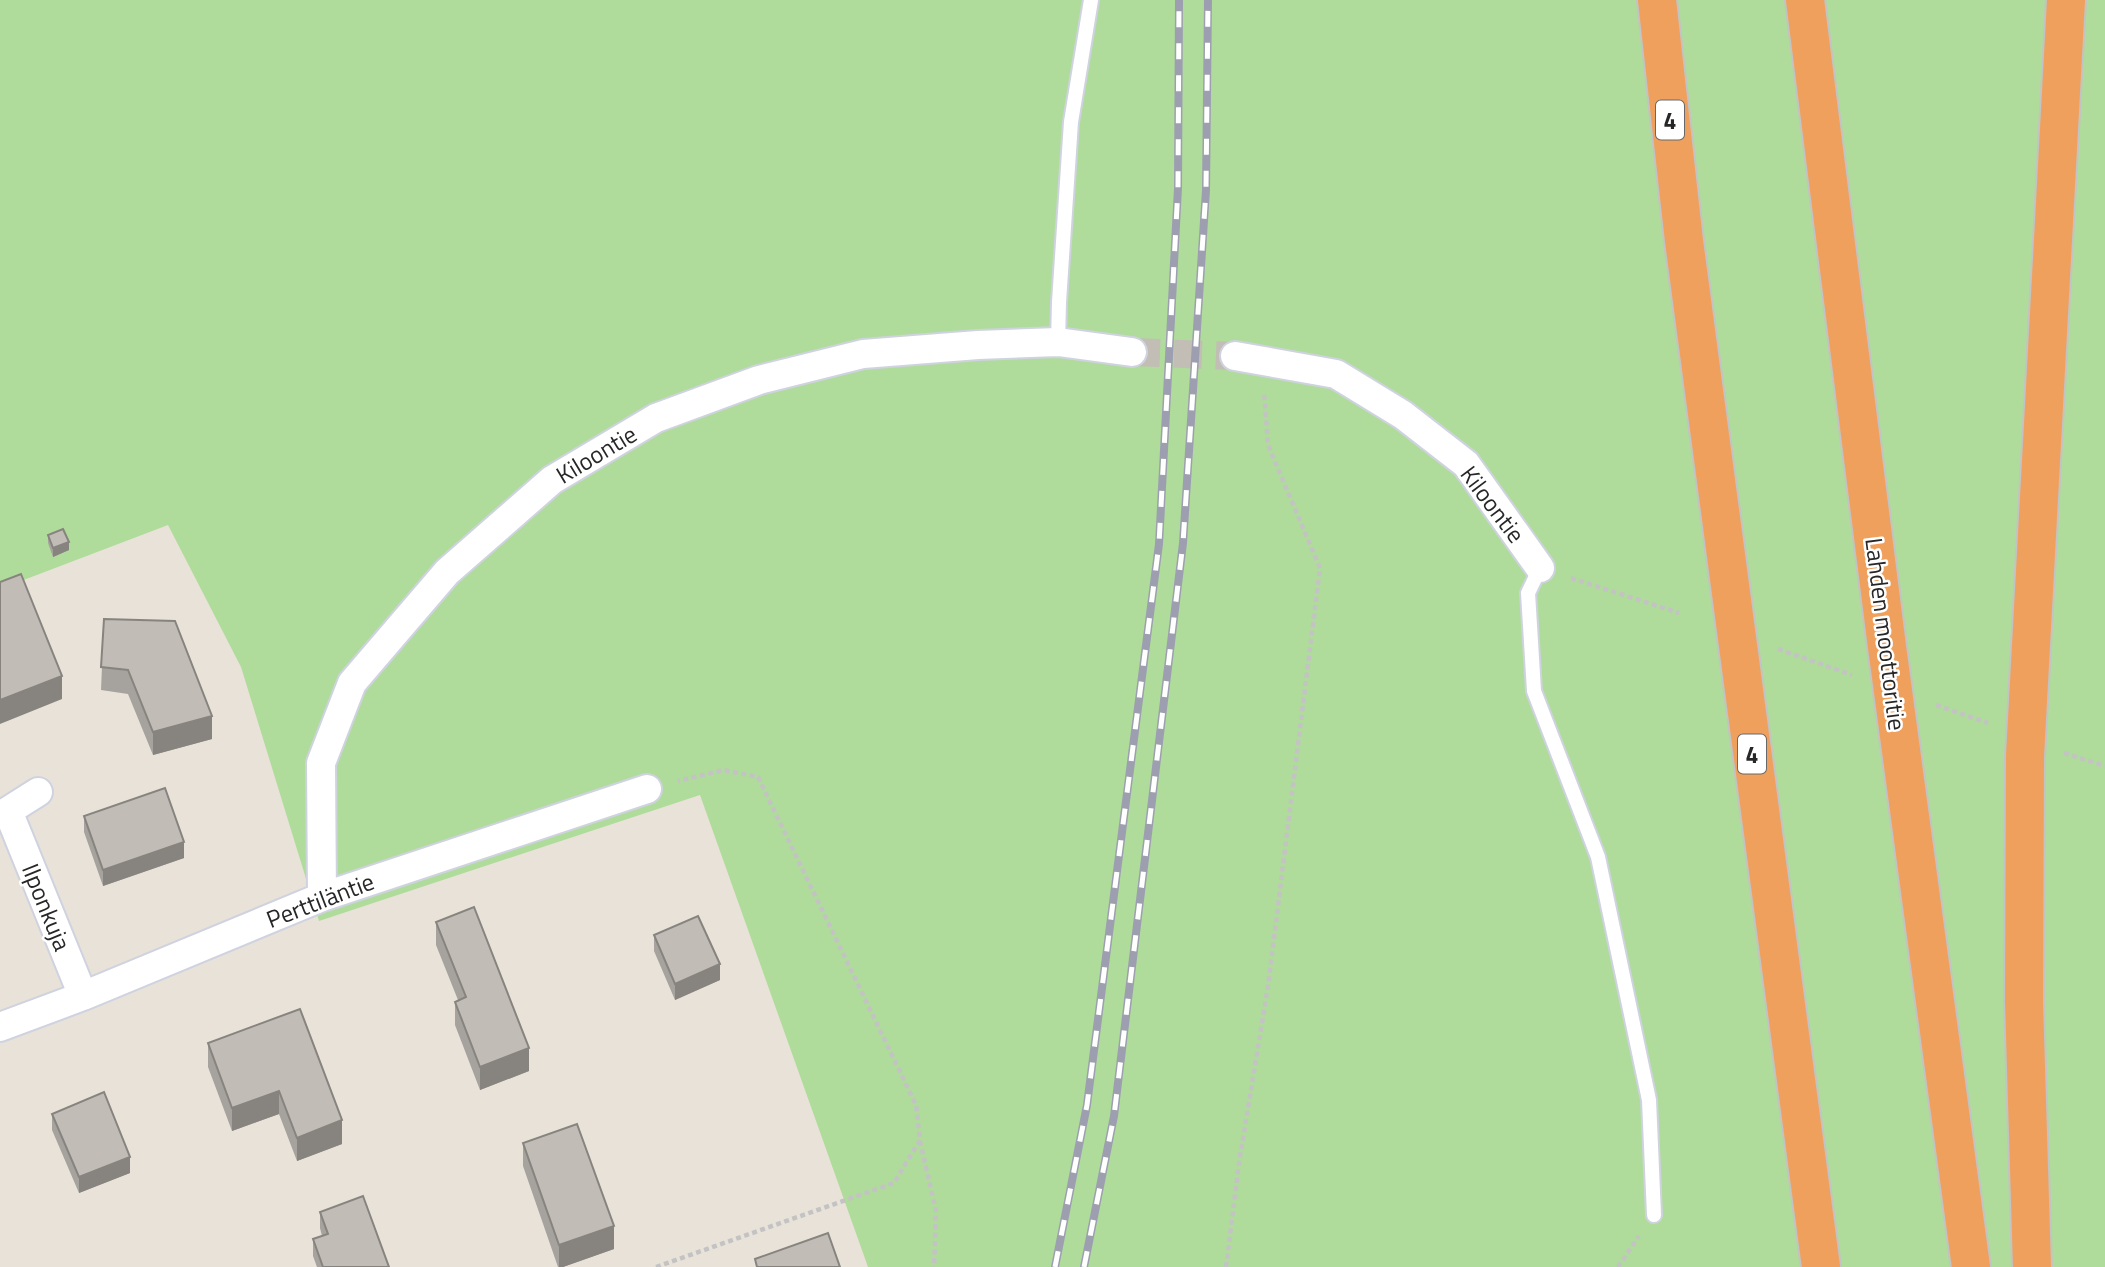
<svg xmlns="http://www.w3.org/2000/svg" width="2105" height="1267" font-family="'Titillium Web',sans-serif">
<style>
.green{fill:#afdc9a}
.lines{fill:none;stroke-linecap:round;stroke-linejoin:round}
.street-tunnel{stroke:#c2bdb5;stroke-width:28;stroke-dasharray:28 14;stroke-linecap:butt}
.lane-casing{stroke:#cfd2df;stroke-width:18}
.street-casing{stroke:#cfd2df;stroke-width:32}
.highway-casing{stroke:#c3c3c3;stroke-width:42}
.path{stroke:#c3c3c3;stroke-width:4.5;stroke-dasharray:5 3.5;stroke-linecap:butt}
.lane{stroke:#fff;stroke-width:14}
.street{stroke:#fff;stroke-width:28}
.highway{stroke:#f0a05d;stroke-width:38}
.rail-casing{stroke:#9d9fb0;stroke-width:8}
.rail{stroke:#fff;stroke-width:5;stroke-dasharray:16;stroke-linecap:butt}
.wall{fill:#a6a29d}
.shaded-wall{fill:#87847f}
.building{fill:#c1bcb6;stroke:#87847f;stroke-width:2}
.labels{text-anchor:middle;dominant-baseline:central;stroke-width:5;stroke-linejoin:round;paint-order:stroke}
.shield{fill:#fff;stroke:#686868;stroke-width:2}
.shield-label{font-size:23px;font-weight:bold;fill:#272727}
.street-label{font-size:24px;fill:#272727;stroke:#fff}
</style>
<rect width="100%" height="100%" fill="#e9e2d9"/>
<!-- green -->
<path class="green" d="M0 0H2105V1267H868L700 795 319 921 241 667 168 525 0 589Z"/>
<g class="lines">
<!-- street-tunnel -->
<path class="street-tunnel" d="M1132 352 1235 356"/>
<!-- lane casing -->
<g class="lane-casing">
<path id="lane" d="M1058 342 1059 302 1071 122 1091 0
M1540 568 1528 593 1534 691 1598 857 1649 1100 1654 1215"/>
</g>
<!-- street casing -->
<g class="street-casing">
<path id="street" d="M1235 356 1336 374 1403 415 1466 464 1540 568
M38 792 8 811 83 996
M322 897 321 763 352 683 447 572 552 480 656 418 759 380 863 354 978 345 1058 342 1132 352
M0 1027 83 996 322 897 647 789"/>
</g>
<!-- highway casing -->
<g class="highway-casing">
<path id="highway" d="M1657 0 1684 241 1821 1267
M1805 0 1887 647 1971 1267
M2032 1267 2024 1002 2025 756 2066 0"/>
</g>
<!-- path -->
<path class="path" d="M1571 578 1679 613
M1778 649 1852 675
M1936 705 1988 723
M2064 753 2105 766
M920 1141 936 1211 934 1267
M656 1267 894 1183 920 1140 916 1105 758 777 723 770 678 781
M1226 1267 1239 1163 1268 986 1320 568 1268 445 1264 392
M1618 1267 1639 1236"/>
<!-- lane -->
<use href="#lane" class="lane"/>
<!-- street -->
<use href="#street" class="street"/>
<!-- highway -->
<use href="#highway" class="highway"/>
<!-- rail casing -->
<g class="rail-casing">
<path id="rail" d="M1055 1267 1087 1105 1159 544 1178 188 1179 0
M1084 1267 1114 1116 1183 543 1206 190 1208 0"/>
</g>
<!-- rail -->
<use href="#rail" class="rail"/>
</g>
<!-- wall -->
<path class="wall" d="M48 535 69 550 53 557 48 543Z
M104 619 212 739 153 755 128 694 101 690Z
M84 816 184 858 103 886 84 832Z
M436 922 529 1071 480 1090 455 1025V1002L458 1000 436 945Z
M654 935 720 980 675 1000 654 951Z
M300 1009 342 1144 297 1161 279 1114 232 1131 208 1067V1043Z
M52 1114 130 1173 79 1193 52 1130Z
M523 1143 614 1249 563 1267H558L523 1166Z
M320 1212 389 1267H317L313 1256V1239L322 1236 320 1228Z"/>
<!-- shaded-wall -->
<path class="shaded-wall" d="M69 542V550L53 557V548Z
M62 676V699L0 724V700Z
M212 716V739L153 755V732Z
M184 842V858L103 886V870Z
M720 964V980L675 1000V984Z
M529 1048V1071L480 1090V1067Z
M279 1091V1114L232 1131V1108Z
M342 1120V1144L297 1161V1138Z
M130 1157V1173L79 1193V1177Z
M614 1226V1249L563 1267H559V1245Z"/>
<!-- building -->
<path class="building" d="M63 529 69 542 53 548 48 535Z
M21 574 62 676 0 700V582Z
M104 619 175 621 212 716 153 732 128 670 101 667Z
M165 788 184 842 103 870 84 816Z
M474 907 529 1048 480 1067 455 1002 466 997 436 922Z
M698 916 720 964 675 984 654 935Z
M300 1009 342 1120 297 1138 279 1091 232 1108 208 1043Z
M104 1092 130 1157 79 1177 52 1114Z
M577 1124 614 1226 559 1245 523 1143Z
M363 1196 389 1267H323L313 1239 328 1234 320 1212Z
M828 1233 840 1267H757L755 1259Z"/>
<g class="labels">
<!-- shield labels -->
<g class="shield">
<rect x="1656" y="100.5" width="28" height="39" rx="5"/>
<rect x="1738" y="734.5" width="28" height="39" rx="5"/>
</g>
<g class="shield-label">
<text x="1670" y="120">4</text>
<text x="1752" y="754">4</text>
</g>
<!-- street labels -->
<g class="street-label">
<text transform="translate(596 454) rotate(-31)">Kiloontie</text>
<text transform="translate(1493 504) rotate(53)">Kiloontie</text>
<text transform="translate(1886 634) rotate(83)">Lahden moottoritie</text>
<text transform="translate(320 900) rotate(-21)">Perttiläntie</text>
<text transform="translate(47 907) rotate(68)">Ilponkuja</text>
</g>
</g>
</svg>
